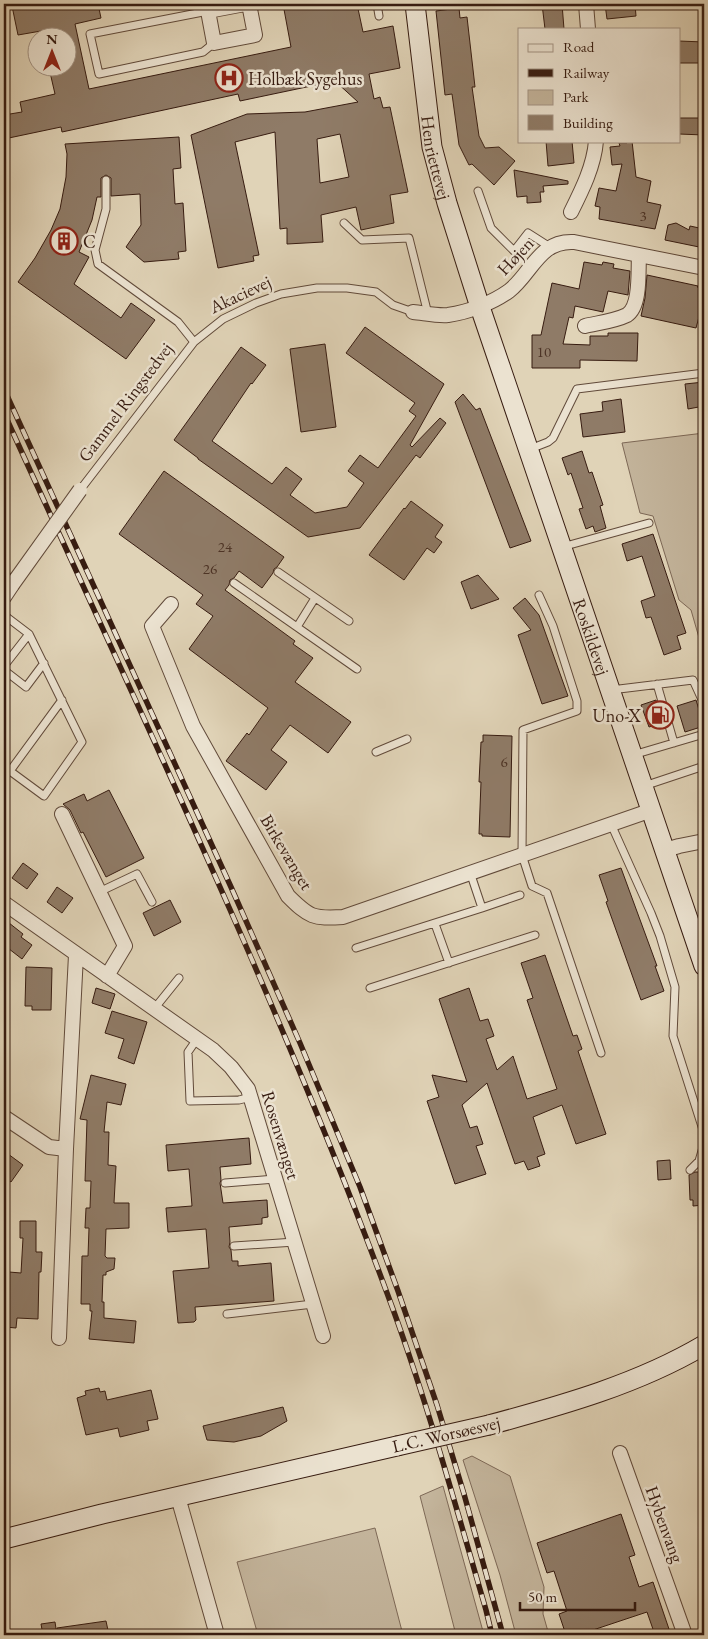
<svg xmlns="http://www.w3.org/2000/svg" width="708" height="1639" font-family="'EB Garamond',serif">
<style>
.green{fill:#c3b49b;stroke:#7d6856}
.building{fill:#8f7b67;stroke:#371c11;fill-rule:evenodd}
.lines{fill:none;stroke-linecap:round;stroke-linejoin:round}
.lane-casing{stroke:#614a3a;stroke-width:9}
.street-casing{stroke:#614a3a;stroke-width:16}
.secondary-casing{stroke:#371c11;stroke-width:21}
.lane{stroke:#ebe2d0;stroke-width:7}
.street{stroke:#ebe2d0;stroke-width:14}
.secondary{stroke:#ebe2d0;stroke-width:19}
.rail-casing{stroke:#371c11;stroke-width:5.5}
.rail{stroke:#ebe2d0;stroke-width:4;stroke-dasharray:11;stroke-linecap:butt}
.street-bridge-casing{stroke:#614a3a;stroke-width:16;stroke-linecap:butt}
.secondary-bridge-casing{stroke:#371c11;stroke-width:21;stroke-linecap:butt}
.street-bridge{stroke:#ebe2d0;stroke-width:14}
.secondary-bridge{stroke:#ebe2d0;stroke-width:19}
.labels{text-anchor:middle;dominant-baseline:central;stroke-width:5;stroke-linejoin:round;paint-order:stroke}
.number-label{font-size:15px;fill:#4d3426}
.poi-label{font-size:18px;fill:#371c11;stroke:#ebe2d0;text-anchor:start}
.street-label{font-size:18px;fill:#371c11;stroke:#ebe2d0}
</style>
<rect width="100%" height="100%" fill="#e0d3b7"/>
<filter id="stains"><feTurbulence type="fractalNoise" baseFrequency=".004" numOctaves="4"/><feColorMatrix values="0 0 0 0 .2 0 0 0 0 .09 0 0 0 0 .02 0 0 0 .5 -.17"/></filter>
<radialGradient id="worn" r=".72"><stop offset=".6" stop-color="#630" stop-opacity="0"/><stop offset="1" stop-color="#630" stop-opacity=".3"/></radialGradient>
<!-- green -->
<path class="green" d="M704 433V655L691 610 679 600 653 516 640 513 622 443Z
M472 1456 510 1476 544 1587 543 1614 549 1635H516L500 1575 463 1460Z
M443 1486 484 1635H456L420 1496Z
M375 1528 403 1635H258L237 1562Z"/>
<!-- building -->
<path class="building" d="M24 4H98L101 18 75 24 89 89 291 47 283 4H357L363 32 393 26 400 68 369 74 374 99 380 97 383 108 390 107 408 192 390 195 394 223 361 230 356 207 321 215 323 242 287 244V228L280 229 275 132 235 142 259 255 253 256 254 261 218 268 191 135 247 114 305 112 358 102 335 81 240 101 238 94 62 132 61 127 4 139V115L22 112 20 102 55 94 49 68H68V38H43L41 31 18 35 12 6ZM340 134 349 177 320 183 317 139Z
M542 4H562L564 29H545Z
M605 4H635L636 16 607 19Z
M459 8 460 18 467 17 475 87H472L479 136 485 148 499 147 515 161 494 185 472 164 469 165 459 145 452 94 445 95 436 11Z
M679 41 704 42V63H679Z
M679 118H704V135L679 134Z
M179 137 181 168 173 169 175 204 183 203 186 251 178 252 179 259 144 262 126 247 141 225 140 194 111 196V178L106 175 101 178V197H97L92 220 79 252 89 257 74 284 121 318 131 303 155 320 126 359 18 282 35 258 51 230 60 209 66 177 67 154 65 144Z
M546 141H572L574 163 548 166Z
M627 141H632L636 177 651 181 647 202 661 205 655 229 599 219 600 207 595 206 599 188 616 191 622 164 612 165 610 147 620 146 619 143H627Z
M514 170 568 181V184L543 186 544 192H540L541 202 527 203V196L517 197Z
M676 223 689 230 690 226 704 229V248L665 240 668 225Z
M584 262 602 265 603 262 614 264 613 268 630 271 628 295 608 291 603 312 575 306 573 318 569 317 563 344 590 345V336H608V333H638L637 361 580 360V368H532V335H541L552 283 579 289Z
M647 275 698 286 697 287 704 288V314L700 313 696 328 641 316 645 298Z
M365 327 444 384 410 445 412 447 440 418 446 423 420 458 416 455 360 528 308 537 198 459V458L174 440 241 347 266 365 252 384 251 383 212 441 272 484 286 467 302 479 290 495 315 513 347 507 364 483 348 471 360 455 378 468 416 416 409 411 415 403 346 353Z
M325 344 336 427 301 432 290 349Z
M704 382V406L688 409 685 384Z
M463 394 476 410 480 408 531 541 510 548 455 402Z
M621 399 625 432 583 437 580 414 603 411 602 402Z
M582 451 589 473 592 472 603 505 600 506 606 528 595 532 593 526 586 529 579 509 583 508 571 473 568 475 562 458Z
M164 471 284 557 277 567 274 569 273 573 262 588 239 571 234 578 230 580 229 585 225 590 295 641 293 644 313 658 295 682 351 722 328 753 290 725 271 750 287 762 266 790 226 761 247 733 249 735 268 708 189 649 213 616 196 604 203 595 119 534Z
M411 501 443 525 435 537 442 542 434 553 427 548 404 580 369 555 404 508 405 509Z
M653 534 686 633 677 636 681 649 664 655 651 617 646 618 641 601 655 596 642 556 627 561 622 544Z
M478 575 499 599 471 609 461 582Z
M525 598 539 615 568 696 542 704 518 635 531 630 513 608Z
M656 700 663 723 649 727 641 705Z
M696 700 704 726 685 732 677 706Z
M483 735 512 736 510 837 482 836V834H479L481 782H479L481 742H483Z
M109 790 144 858 106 877 83 832 81 833 70 810 63 804 84 794 87 801Z
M23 863 38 874 27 889 12 878Z
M621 868 657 966H655L664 991 641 1000 606 902 608 901 599 875Z
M57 887 73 898 62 913 47 902Z
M170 900 181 922 154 936 143 913Z
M4 919 23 934 21 937 32 945 22 959 4 945Z
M545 955 573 1036 577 1035 582 1049 578 1051 606 1134 576 1144 562 1105 533 1117 545 1154 537 1157 540 1166 528 1170 524 1161 515 1164 487 1083 462 1105 470 1128 477 1126 483 1144 476 1146 486 1174 455 1184 427 1101 439 1097 432 1075 467 1082 439 999 469 988 480 1021 488 1019 494 1036 486 1039 497 1070 513 1056 527 1099 557 1089 527 1000 533 998 521 963Z
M26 967 52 968 51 1010H32V1006H25Z
M96 988 115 994 110 1009 92 1003Z
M112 1011 147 1022 134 1064 118 1058 124 1039 105 1033Z
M91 1075 126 1084 121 1105 107 1102 104 1132H109L108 1165 116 1166 114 1203H129V1228L106 1229 105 1256 107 1258H115L114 1269 106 1272V1275H103L102 1302H104V1318L136 1321 134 1343 89 1339 92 1311H90V1304H81L82 1256H88L89 1228H85L86 1208H90L91 1181H85L87 1120 80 1119Z
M249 1138 251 1164 220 1167 221 1180 220 1183 223 1203 267 1200 268 1217 262 1218V1224L229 1227 230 1242 229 1247 231 1250 232 1261H238V1266L271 1263 274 1301 195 1307 196 1320 194 1322 178 1323 173 1271 209 1268 206 1229 168 1232 166 1208 192 1206 189 1169 168 1171 166 1145Z
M4 1151 23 1165 11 1182 4 1177Z
M670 1160 671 1179 658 1180 657 1161Z
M695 1172H702V1177L704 1176V1205L693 1206V1200H690L689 1175Z
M20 1221H36V1252H42L41 1272H39L38 1319 17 1318 16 1328 5 1327V1277H8L9 1272 21 1273 23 1238H20Z
M99 1388 100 1392 105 1391 107 1400 151 1390 158 1419 147 1421 149 1430 120 1437 118 1428 86 1435 77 1398 86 1395 85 1391Z
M283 1407 287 1421 261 1436 234 1442 207 1440 203 1426Z
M621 1514 635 1555 629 1557 639 1587 653 1582 671 1635H655L647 1612 578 1635H566L559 1614 567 1611 554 1571 547 1573 537 1543Z
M106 1621 109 1635H58L57 1628Z
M55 1622 57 1635H43L41 1624Z"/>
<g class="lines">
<!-- lane casing -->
<g class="lane-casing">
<path id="lane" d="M377 4 379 16
M208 11 90 34 99 74 203 52 214 43
M106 180V209L95 250 98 264 178 322 194 342
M478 191 491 228 514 251 528 233 550 247
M344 223 362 240 409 238 428 314
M530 449 548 442 553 438 577 389 704 373
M80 490 194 342 223 319 256 303 281 294 317 288H347L376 292 393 305 413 312
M562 547 649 523
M278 572 349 621
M234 583 357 669
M539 595 553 626 577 701V711L523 730 522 855 532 886 547 893 601 1053
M4 615 29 634 82 742 44 796 10 771 62 700
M297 627 315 598
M4 666 29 634
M4 670 26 687 44 663
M657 684 674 743
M611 690 693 680 704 704
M376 752 407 739
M633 755 704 734
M644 786 704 766
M611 824 651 913 660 936 675 987 673 1036 704 1133
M99 892 137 874 152 902
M482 908 520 895
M435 924 449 963
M356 948 482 908 470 872
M370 988 535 935
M154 1009 179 978
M197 1039 188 1052 190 1101 239 1100 251 1097
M690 1170 699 1161 704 1144
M225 1183 275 1179
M234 1246 295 1242
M227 1314 313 1304"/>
</g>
<!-- street casing -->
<g class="street-casing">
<path id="street" d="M245 4 208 11 214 43 255 35 249 4
M586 4 588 29
M571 212C582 190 594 166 596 141
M413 312C424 313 437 316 448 315 469 312 492 303 509 291 532 273 539 240 574 242L704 268
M585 326C598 323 615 321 627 315 641 306 638 271 639 255
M4 578 12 585 4 597
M171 604 152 626 193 726 288 896C309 917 313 919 343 917L652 810
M62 814 125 946 107 976
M665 850 679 846 704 841
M4 903 213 1050 231 1067 248 1089 323 1336
M4 1117 49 1147 66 1149
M59 1338 66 1149 76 955
M620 1453 685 1635
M178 1497 217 1635"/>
</g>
<!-- secondary casing -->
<g class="secondary-casing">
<g id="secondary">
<path id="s1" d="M415 4 432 147 447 203 480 307 704 966"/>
<path d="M489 1425C563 1405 638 1384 704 1345"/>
<path d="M4 1539 102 1514 397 1446"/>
</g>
</g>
<!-- lane -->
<use href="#lane" class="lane"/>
<!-- street -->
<use href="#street" class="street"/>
<!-- secondary -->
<use href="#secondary" class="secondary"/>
<!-- rail casing -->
<g class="rail-casing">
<path id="rail" d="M4 389 231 887 300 1043 360 1187 398 1291 437 1405 464 1494 503 1635
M4 413C136 704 276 993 387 1293 426 1397 455 1504 486 1610L492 1635"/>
</g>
<!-- rail -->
<use href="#rail" class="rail"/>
<!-- street-bridge casing -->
<g class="street-bridge-casing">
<path id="street-bridge" d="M12 585 80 490"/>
</g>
<!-- secondary-bridge casing -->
<g class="secondary-bridge-casing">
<path id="secondary-bridge" d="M397 1446 489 1425"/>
</g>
<!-- street-bridge -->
<use href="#street-bridge" class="street-bridge"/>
<!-- secondary-bridge -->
<use href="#secondary-bridge" class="secondary-bridge"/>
</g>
<!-- icons -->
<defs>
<g id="hospital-ring" transform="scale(1.4375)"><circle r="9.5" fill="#ebe2d0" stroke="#8f2418" stroke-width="1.5"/><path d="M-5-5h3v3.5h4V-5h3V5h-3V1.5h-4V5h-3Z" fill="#8f2418"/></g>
<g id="building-ring" transform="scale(1.4375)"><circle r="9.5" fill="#ebe2d0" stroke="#8f2418" stroke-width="1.5"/><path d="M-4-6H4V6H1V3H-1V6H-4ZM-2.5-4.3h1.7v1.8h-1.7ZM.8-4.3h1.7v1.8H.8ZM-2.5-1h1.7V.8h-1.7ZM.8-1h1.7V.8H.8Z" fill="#8f2418"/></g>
<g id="fuel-ring" transform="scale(1.4375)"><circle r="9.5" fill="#ebe2d0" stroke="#8f2418" stroke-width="1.5"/><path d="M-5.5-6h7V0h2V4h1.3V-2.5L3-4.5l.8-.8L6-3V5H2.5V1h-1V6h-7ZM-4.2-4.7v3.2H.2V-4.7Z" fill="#8f2418"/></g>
</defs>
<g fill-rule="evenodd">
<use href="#hospital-ring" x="229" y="78"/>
<use href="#building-ring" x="64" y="241"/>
<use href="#fuel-ring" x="660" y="715"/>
</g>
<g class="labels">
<!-- number labels -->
<g class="number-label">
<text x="643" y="215">3</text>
<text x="544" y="351">10</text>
<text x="225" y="546">24</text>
<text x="210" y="568">26</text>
<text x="504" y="761">6</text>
</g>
<!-- poi labels -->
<g class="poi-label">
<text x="248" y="78">Holbæk Sygehus</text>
<text x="83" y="241">C</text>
<text x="641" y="715" text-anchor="end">Uno-X</text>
</g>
<!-- street labels -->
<g class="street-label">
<text stroke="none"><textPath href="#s1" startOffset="155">Henriettevej</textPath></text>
<text transform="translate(515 256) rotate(-47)">Højen</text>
<text transform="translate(240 294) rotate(-25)">Akacievej</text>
<text transform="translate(125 402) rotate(-53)">Gammel Ringstedvej</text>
<text stroke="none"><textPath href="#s1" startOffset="659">Roskildevej</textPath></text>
<text transform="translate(287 852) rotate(59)">Birkevænget</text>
<text transform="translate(281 1135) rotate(73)">Rosenvænget</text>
<text transform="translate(446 1434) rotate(-13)">L.C. Worsøesvej</text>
<text transform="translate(665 1524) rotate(70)">Hybenvang</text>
</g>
</g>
<!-- margin -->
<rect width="708" height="1639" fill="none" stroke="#e0d3b7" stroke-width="20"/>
<rect x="5" y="5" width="698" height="1629" fill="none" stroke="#371c11" stroke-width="2.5"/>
<rect x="10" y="10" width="688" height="1619" fill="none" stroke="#371c11"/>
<!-- legend -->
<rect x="518" y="28" width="162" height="115" fill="#ebe2d0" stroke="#a39384"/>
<rect x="528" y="44" width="25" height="8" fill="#ebe2d0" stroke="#a39384"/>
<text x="563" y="52" font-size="15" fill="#371c11">Road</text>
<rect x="528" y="69" width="25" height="8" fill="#371c11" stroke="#a39384"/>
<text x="563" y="78" font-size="15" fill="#371c11">Railway</text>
<rect x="528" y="90" width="25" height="15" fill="#c3b49b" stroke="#a39384"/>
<text x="563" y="102" font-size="15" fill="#371c11">Park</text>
<rect x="528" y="115" width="25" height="15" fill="#8f7b67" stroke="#a39384"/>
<text x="563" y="128" font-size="15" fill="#371c11">Building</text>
<!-- north arrow -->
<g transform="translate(52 52)"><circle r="24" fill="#ebe2d0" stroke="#a39384"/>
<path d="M0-4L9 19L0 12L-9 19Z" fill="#8f2418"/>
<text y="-8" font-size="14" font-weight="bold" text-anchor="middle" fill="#371c11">N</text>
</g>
<!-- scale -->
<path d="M520 1602v8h115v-8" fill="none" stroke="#371c11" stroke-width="2.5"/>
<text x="528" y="1602" font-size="15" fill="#371c11" stroke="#ebe2d0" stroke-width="4" paint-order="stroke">50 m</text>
<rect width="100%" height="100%" filter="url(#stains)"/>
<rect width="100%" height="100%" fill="url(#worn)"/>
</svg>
